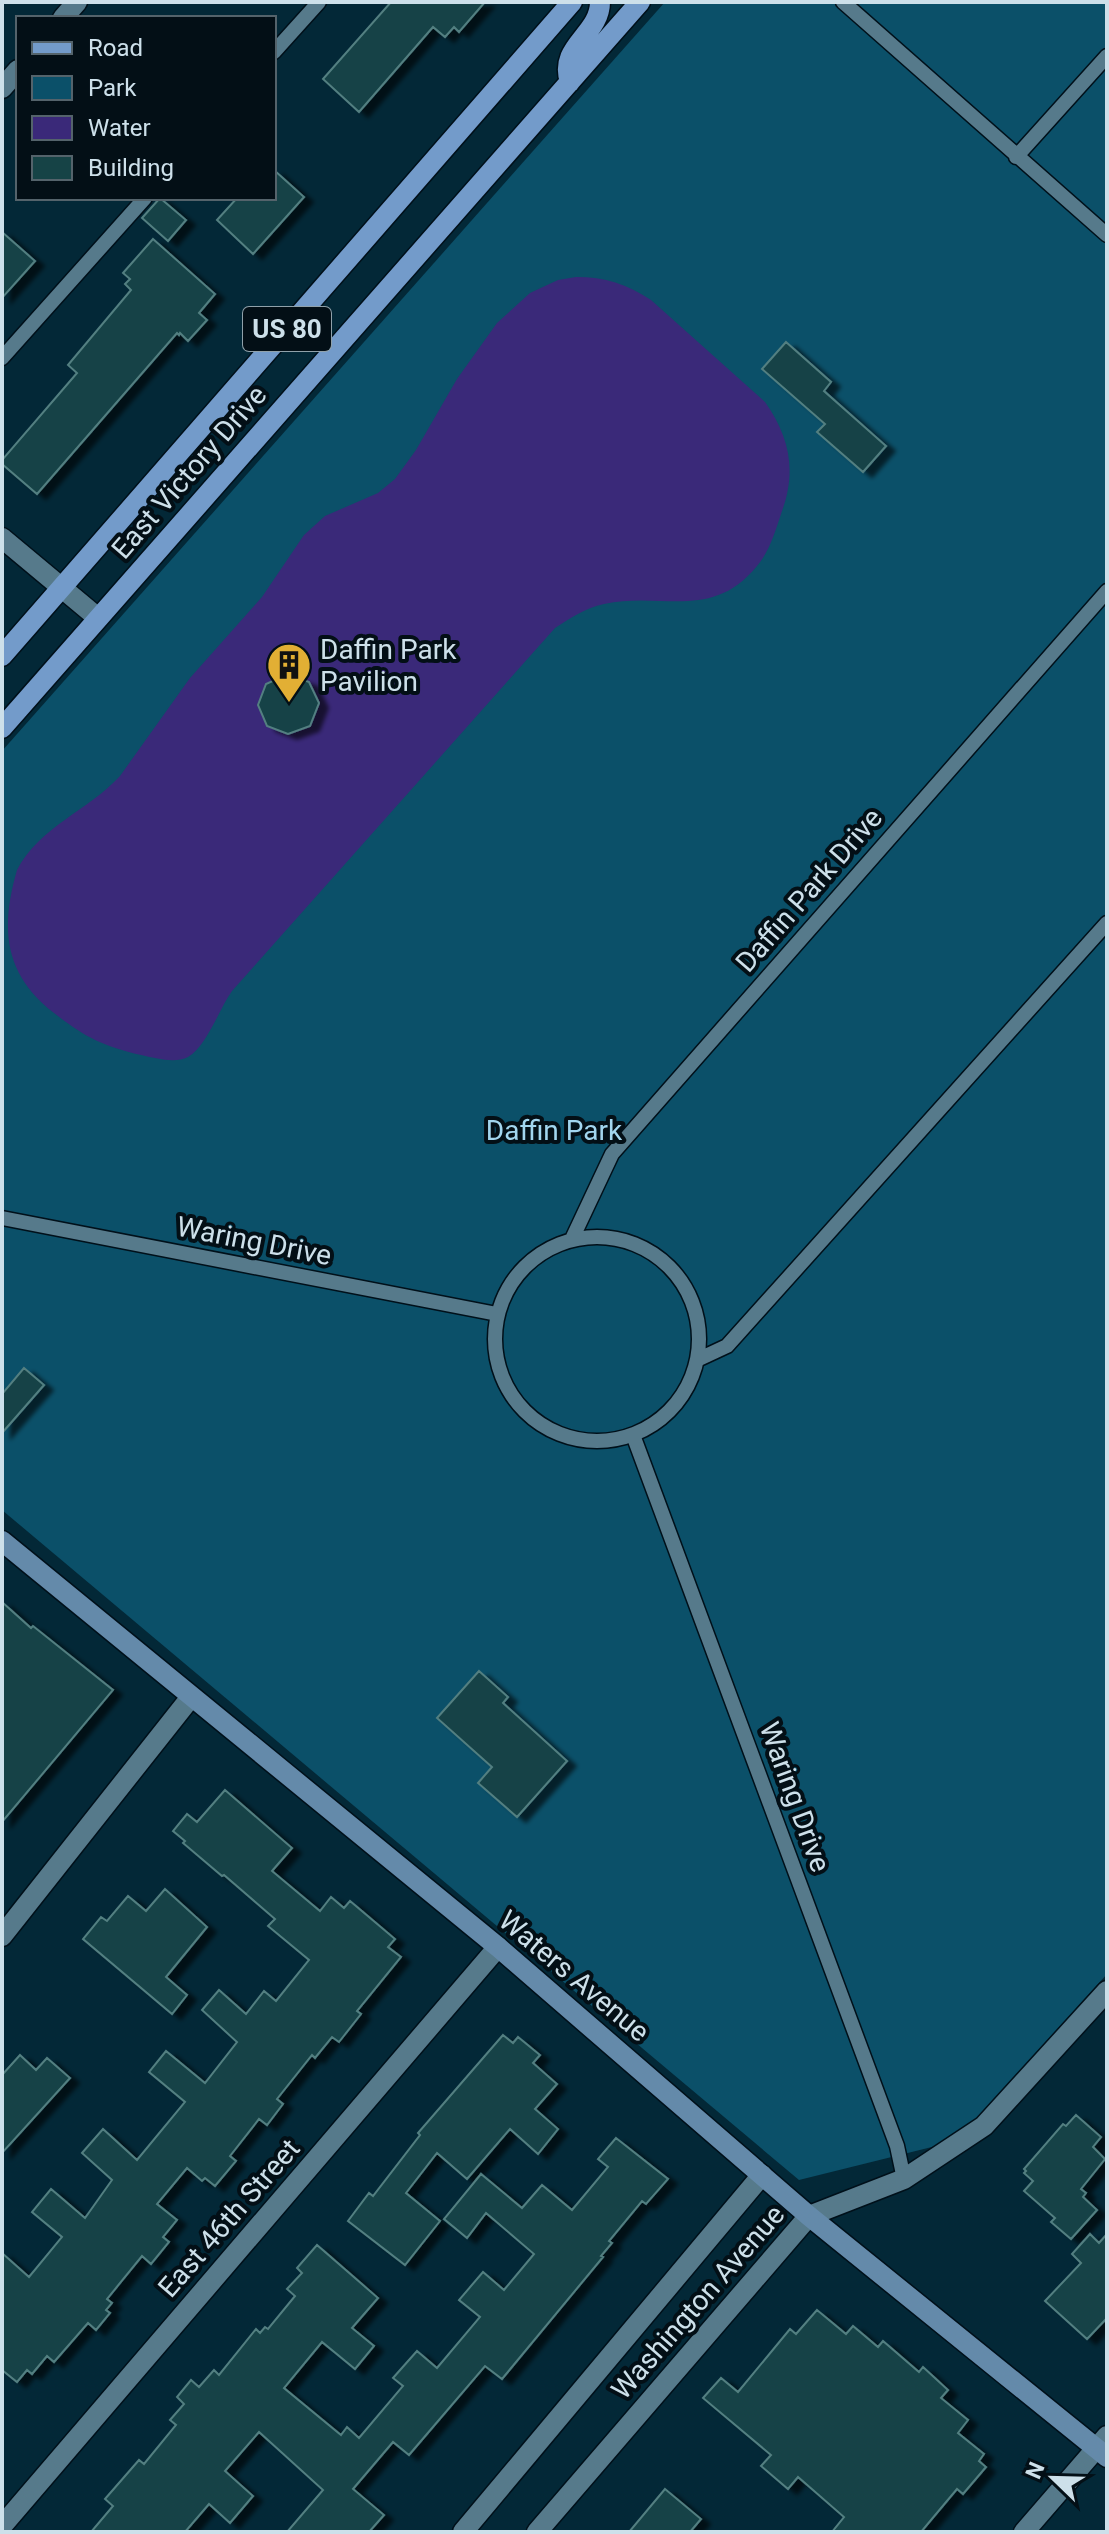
<svg xmlns="http://www.w3.org/2000/svg" width="1109" height="2534" font-family="Roboto,sans-serif">
<style>
.green{fill:#0b5069}
.water{fill:#3a2979}
.building{fill:#164346;stroke:#537f81;stroke-width:2;filter:url(#shadow)}
.lines{fill:none;stroke-linecap:round;stroke-linejoin:round}
.lane-casing{stroke:#00101a;stroke-width:17}
.street-casing{stroke:#00101a;stroke-width:23}
.secondary-casing{stroke:#00101a;stroke-width:23}
.primary-casing{stroke:#00101a;stroke-width:23}
.lane{stroke:#567a8b;stroke-width:14}
.street{stroke:#567a8b;stroke-width:20}
.secondary{stroke:#648aaa;stroke-width:20}
.primary{stroke:#739bca;stroke-width:20}
.labels{text-anchor:middle;dominant-baseline:central;stroke-width:8;stroke-linejoin:round;paint-order:stroke}
.shield{fill:#030f16;stroke:#90a1aa;stroke-width:2}
.shield-label{font-size:26px;font-weight:bold;fill:#cde0ea}
.street-label{font-size:28px;fill:#cde0ea;stroke:#030f16}
.poi-label{font-size:28px;fill:#cde0ea;stroke:#030f16;text-anchor:start}
.park-label{font-size:28px;fill:#a2d6ef;stroke:#030f16}
</style>
<defs>
<filter id="shadow"><feDropShadow dx="9" dy="5" stdDeviation="2" flood-color="#0009"/></filter>
</defs>
<rect width="100%" height="100%" fill="#032837"/>
<!-- green -->
<path class="green" d="M665 2H1107V1974L956 2141 799 2180 2 1510V751Z"/>
<!-- water -->
<path class="water" d="M576 277C605 277 627 284 651 300L765 402C789 436 797 470 782 511 776 529 770 551 757 566 711 622 662 591 604 604 585 608 571 618 555 628L232 991C219 1009 207 1046 188 1057 175 1064 155 1058 141 1055 102 1046 85 1037 54 1013 4 974 0 929 17 870 40 826 88 811 120 776L190 678 262 597 304 535 325 516 378 493 395 479 416 450 457 379 497 323 530 293 558 280Z"/>
<!-- building -->
<path class="building" d="M391 2H485L459 32 454 27 445 37 433 27 359 112 323 79Z
M274 170 304 197 253 254 217 220 237 198H274Z
M160 198 186 220 168 241 142 218Z
M2 232 35 261 2 298Z
M153 239 215 294 199 313 207 320 188 341 180 333 179 335 177 333 37 494 2 464V460L77 373 68 365 131 290 125 284 130 279 123 273Z
M786 342 831 382 824 391 886 446 863 472 817 432 825 424 762 369Z
M288 674 309 682 319 703 310 726 288 734 267 726 258 705 266 684Z
M24 1368 44 1385 2 1433V1394Z
M2 1602 31 1628 33 1626 113 1690 2 1822Z
M479 1671 508 1697 503 1703 567 1761 517 1817 478 1783 492 1767 437 1718Z
M225 1790 292 1848 272 1871 320 1911 331 1897 344 1908 350 1901 395 1939 388 1947 401 1957 357 2011 361 2014 339 2042 332 2037 315 2058 312 2055 277 2099 283 2104 267 2125 259 2119 230 2156 236 2161 215 2186 205 2178 202 2181 187 2168 157 2204 177 2220 163 2237 169 2242 151 2264 142 2256 107 2299 112 2303 106 2310 110 2313 96 2330 88 2323 54 2362 47 2356 32 2374 27 2370 17 2382 2 2370V2253L29 2277 62 2237 32 2212 51 2189 85 2218 112 2180 82 2153 103 2129 137 2160 185 2102 149 2072 166 2051 205 2083 237 2042 202 2010 219 1990 246 2014 264 1991 276 2001 309 1960 268 1926 275 1919 224 1875 222 1876 183 1843 185 1841 173 1831 187 1814 197 1822Z
M165 1889 207 1927 166 1977 187 1995 172 2014 83 1939 101 1917 107 1921 128 1896 146 1911Z
M503 2035 513 2043 518 2037 540 2055 533 2063 557 2084 535 2109 558 2129 538 2154 510 2129 467 2179 437 2153 406 2193 440 2221 405 2265 348 2221 369 2193 373 2196 420 2135 418 2133Z
M20 2055 36 2070 47 2058 70 2078 2 2153V2075Z
M1076 2115 1101 2137 1093 2147 1105 2159 1081 2189 1086 2193 1083 2197 1097 2210 1071 2239 1051 2222 1055 2218 1024 2191 1033 2181 1024 2173 1026 2171 1024 2169 1063 2124 1066 2126Z
M616 2138 668 2179 646 2204 642 2201 609 2241 612 2243 601 2256 603 2257 502 2379 485 2366 409 2455 393 2442 353 2489 384 2515 369 2532H287L323 2490 259 2432 225 2471 253 2496 230 2523 209 2504 185 2532H91L113 2506 105 2499 139 2460 144 2464 176 2425 170 2420 184 2404 177 2397 191 2380 199 2387 214 2370 219 2375 256 2329 260 2333 265 2327 268 2329 295 2296 287 2289 302 2273 297 2268 317 2245 378 2298 352 2328 374 2346 355 2369 322 2342 284 2388 341 2435 347 2427 359 2438 403 2386 393 2378 417 2351 437 2368 480 2317 459 2300 483 2272 504 2290 534 2254 486 2213 467 2238 444 2219 481 2174 522 2208 542 2185 572 2210 608 2167 598 2159Z
M1090 2234 1099 2243 1107 2234V2318L1087 2339 1045 2301 1081 2263 1072 2254Z
M817 2310 846 2334 853 2326 878 2347 883 2341 919 2372 923 2367 948 2390 941 2398 968 2420 958 2433 984 2454 979 2461 986 2467 963 2494 957 2489 921 2532H832L844 2517 798 2477 788 2489 761 2466 771 2455 703 2398 721 2378 738 2392 790 2329 796 2334Z
M665 2489 701 2519 690 2532H629Z"/>
<g class="lines">
<!-- lane casing -->
<g class="lane-casing">
<path id="lane" d="M843 2 1107 235
M274 52 319 2
M1016 157 1107 56
M2 358 145 198
M2 1218 497 1314
M495 1339a102 102 0 1 1 204 0a102 102 0 1 1-204 0Z
M572 1239 612 1154 1107 591
M697 1360 727 1346 1107 923
M633 1435 897 2146 904 2179"/>
</g>
<!-- street casing -->
<g class="street-casing">
<path id="street" d="M63 18 77 2
M2 88 18 70
M2 538 98 618
M2 1936 191 1697
M2 2526 498 1947
M463 2532 762 2175
M537 2532 809 2216 904 2179 984 2126 1107 1991
M1024 2532 1107 2436"/>
</g>
<!-- secondary casing -->
<g class="secondary-casing">
<path id="secondary" d="M2 1541 498 1947 809 2216 1107 2457"/>
</g>
<!-- primary casing -->
<g class="primary-casing">
<path id="primary" d="M570 82C558 46 600 35 600 2
M2 656 572 2
M2 728 640 2"/>
</g>
<!-- lane -->
<use href="#lane" class="lane"/>
<!-- street -->
<use href="#street" class="street"/>
<!-- secondary -->
<use href="#secondary" class="secondary"/>
<!-- primary -->
<use href="#primary" class="primary"/>
</g>
<!-- icons -->
<defs>
<g id="building-pin" transform="scale(2.3)"><path d="M0 17L-7.5 6A9.5 9.5 0 1 1 7.5 6Z" fill="#e2af34" stroke="#030f16"/><path d="M-4-6H4V6H1V3H-1V6H-4ZM-2.5-4.3h1.7v1.8h-1.7ZM.8-4.3h1.7v1.8H.8ZM-2.5-1h1.7V.8h-1.7ZM.8-1h1.7V.8H.8Z" fill="#111"/></g>
</defs>
<g fill-rule="evenodd">
<use href="#building-pin" x="289" y="665"/>
</g>
<g class="labels">
<!-- shield labels -->
<rect class="shield" x="243" y="307" width="88" height="44" rx="6"/>
<g class="shield-label">
<text x="287" y="329">US 80</text>
</g>
<!-- street labels -->
<g class="street-label">
<text transform="translate(189 472) rotate(-49)">East Victory Drive</text>
<text transform="translate(809 890) rotate(-49)">Daffin Park Drive</text>
<text transform="translate(254 1241) rotate(11)">Waring Drive</text>
<text transform="translate(795 1797) rotate(70)">Waring Drive</text>
<text transform="translate(574 1976) rotate(40)">Waters Avenue</text>
<text transform="translate(229 2218) rotate(-49)">East 46th Street</text>
<text transform="translate(698 2302) rotate(-49)">Washington Avenue</text>
</g>
<!-- poi labels -->
<g class="poi-label">
<text x="320" y="649">Daffin Park<tspan x="320" dy="32">Pavilion</tspan></text>
</g>
<!-- park labels -->
<g class="park-label">
<text x="554" y="1130">Daffin Park</text>
</g>
</g>
<!-- border -->
<rect width="1109" height="2534" fill="none" stroke="#cde0ea" stroke-width="8"/>
<!-- legend -->
<rect x="16" y="16" width="260" height="184" fill="#030f16" stroke="#54636b" stroke-width="2"/>
<rect x="32" y="42" width="40" height="12" fill="#739bca" stroke="#54636b" stroke-width="2"/>
<text x="88" y="56" font-size="24" fill="#cde0ea">Road</text>
<rect x="32" y="76" width="40" height="24" fill="#0b5069" stroke="#54636b" stroke-width="2"/>
<text x="88" y="96" font-size="24" fill="#cde0ea">Park</text>
<rect x="32" y="116" width="40" height="24" fill="#3a2979" stroke="#54636b" stroke-width="2"/>
<text x="88" y="136" font-size="24" fill="#cde0ea">Water</text>
<rect x="32" y="156" width="40" height="24" fill="#164346" stroke="#54636b" stroke-width="2"/>
<text x="88" y="176" font-size="24" fill="#cde0ea">Building</text>
<!-- north arrow -->
<g transform="translate(1053 2478) rotate(293)" stroke="#030f16" stroke-width="6" paint-order="stroke">
<path d="M0-6L14 30L0 20L-14 30Z" fill="#cde0ea"/>
<text y="-12" font-size="22" font-weight="bold" text-anchor="middle" fill="#cde0ea">N</text>
</g>
</svg>
